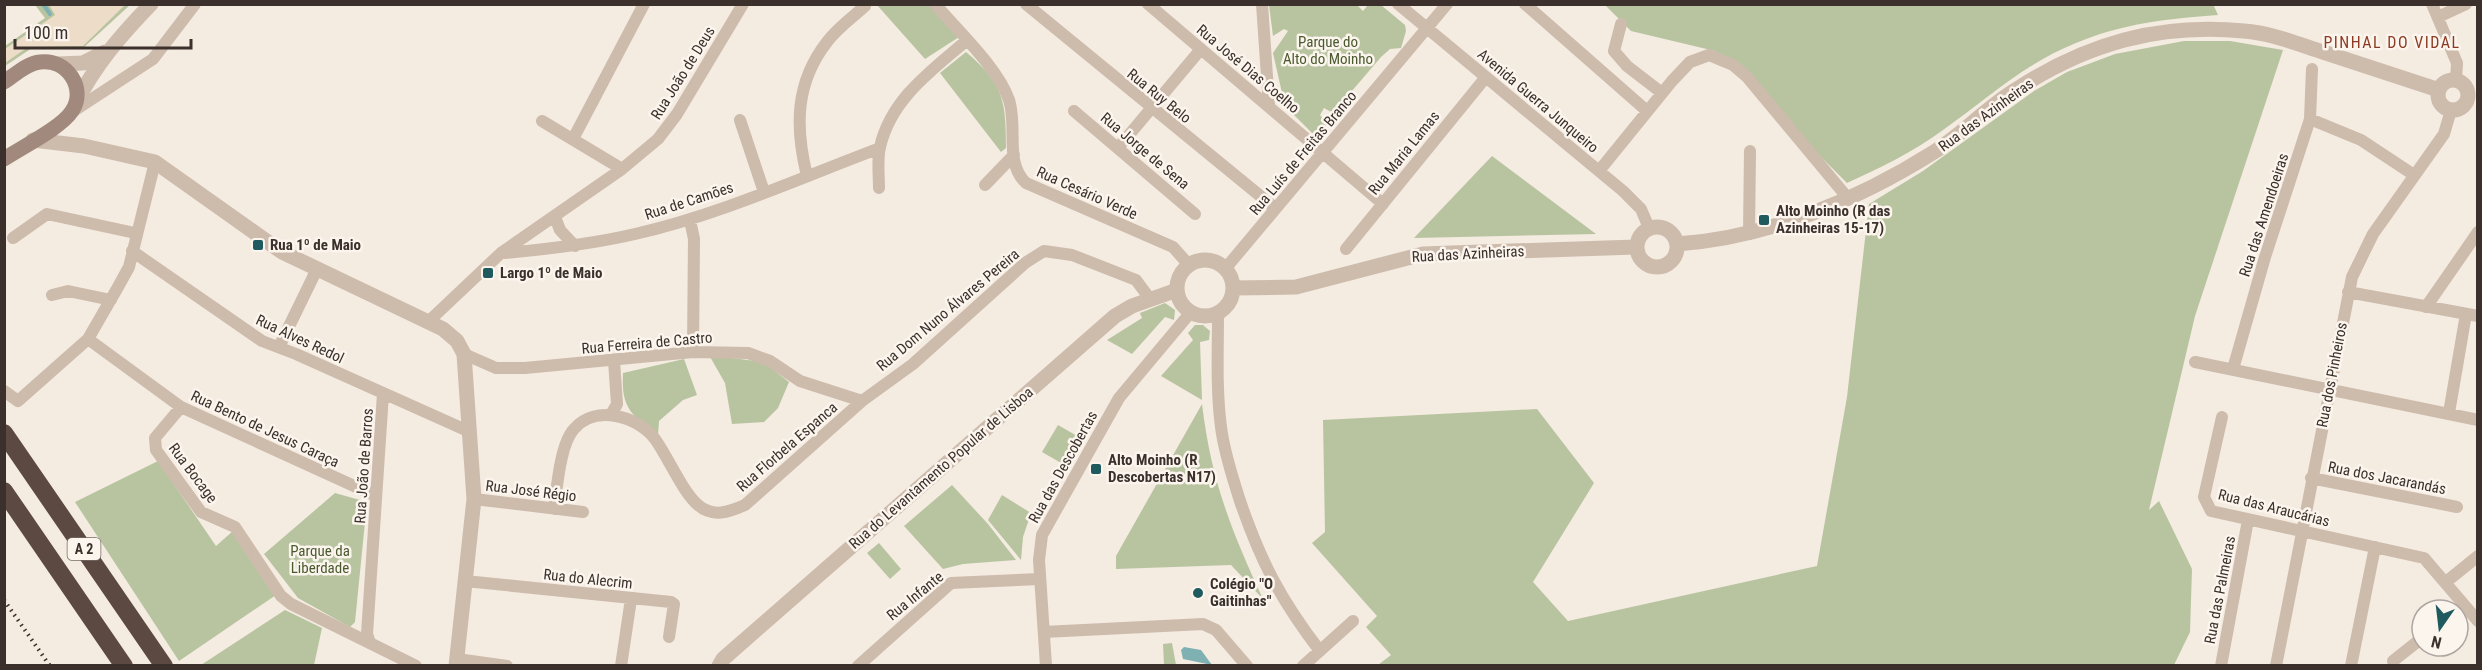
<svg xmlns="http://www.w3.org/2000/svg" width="2482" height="670" font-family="'Roboto Condensed',sans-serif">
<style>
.green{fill:#b8c4a0}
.plaza{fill:#ecdcc8}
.water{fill:#7fb0b2}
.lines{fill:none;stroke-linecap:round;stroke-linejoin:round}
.stream{stroke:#7fb0b2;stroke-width:4}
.minor{stroke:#cdbbac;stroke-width:12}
.tertiary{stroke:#cdbbac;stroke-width:15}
.secondary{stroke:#a18a7d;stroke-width:15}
.motorway{stroke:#5c4a42;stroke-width:18}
.rail{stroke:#3b302b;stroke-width:4;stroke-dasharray:1.5 4.5;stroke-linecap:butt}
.poi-dot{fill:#1f5a5e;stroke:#fbf5ee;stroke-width:2}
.labels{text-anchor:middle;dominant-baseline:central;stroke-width:5;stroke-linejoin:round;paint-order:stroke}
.shield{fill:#fbf5ee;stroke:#756b66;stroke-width:1.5}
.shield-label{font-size:14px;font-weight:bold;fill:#3b302b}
.park-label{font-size:15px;fill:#4a5a2e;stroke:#fbf5ee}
.street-label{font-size:15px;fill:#3b302b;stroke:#fbf5ee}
.poi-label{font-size:15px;font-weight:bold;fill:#3b302b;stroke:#fbf5ee;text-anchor:start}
.neighbourhood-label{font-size:16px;letter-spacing:1.5px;fill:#8c3b22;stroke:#fbf5ee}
</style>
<rect width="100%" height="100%" fill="#f4ebe1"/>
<!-- green -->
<path class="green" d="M2213 4 2218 15C2167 19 2124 23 2076 43 2025 63 1986 100 1943 130 1913 152 1880 168 1847 183L1715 51 1631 31 1605 5Z
M35 5H130L83 48H32L5 66V46L45 18Z
M877 5H932L959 37 925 59Z
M1269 5H1357L1363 11 1368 5H1381L1405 25 1406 31 1401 48 1390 49 1381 57 1333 113 1324 108 1320 115 1327 124 1320 132 1312 133 1285 106 1273 53 1288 31 1284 29 1273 36Z
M2184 41H2230L2283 50 2195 316 2149 510 2159 501 2192 569 2190 632 2174 665H1378L1391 655 1366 627 1377 616 1312 543 1325 532 1323 420 1537 409 1594 483 1533 582 1568 621 1817 566 1847 397 1869 204 1923 171 2034 91 2067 72 2115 54Z
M966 52C1004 84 1006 102 1006 148L1001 152 940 73Z
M1492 156 1596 234 1414 238Z
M1165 303 1175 310 1174 320 1165 317 1132 354 1107 340 1142 318 1140 313Z
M1195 325H1203L1210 331 1209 340 1200 342 1202 400 1161 376 1193 340 1188 333Z
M709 355 763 362 789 382 778 408 764 422 732 424 725 383Z
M684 359 697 395 683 400 659 421 658 435C631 415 621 408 623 373Z
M1202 404C1211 480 1231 530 1263 599L1231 565 1116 569V556Z
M1058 425 1084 440 1068 467 1042 452Z
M158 461 216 546 233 531 276 595 179 661 75 502Z
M952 485 988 524 1016 560 963 564 943 569 904 526Z
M335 493 367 502 355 622 350 627 298 598 264 554Z
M1002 495 1031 513 1023 537 1021 560 988 520Z
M879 543 901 569 890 579 867 553Z
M285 610 322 628 314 665H201Z
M1172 643 1176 665H1164L1163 644Z"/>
<!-- plaza -->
<path class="plaza" d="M49 5H125L83 46 28 47 5 63V49L55 15Z"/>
<!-- water -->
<path class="water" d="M1184 647 1201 650 1212 665 1183 659 1181 650Z"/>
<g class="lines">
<!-- stream -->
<path class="stream" d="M43 4 50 14"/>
<!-- minor -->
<path class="minor" d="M935 4C958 31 998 68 1009 100 1018 128 1004 162 1026 183L1173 247 1189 265
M1026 4 1275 208
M1148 4 1383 204
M1262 4 1269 105
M1398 4 1623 191 1641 209 1649 228
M1525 4 1647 111
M2432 4 2457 63 2456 80
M2438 17 2466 4
M1621 24 1614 51 1627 66 1662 93
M1074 111 1195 214
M72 112 153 59 195 4
M2310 119 2361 140 2414 175
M740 120 764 192
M542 121 622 169
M573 139 644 4
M1118 148 1201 49
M1599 171 1672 81 1690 62 1709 55 1733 65 1747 77 1847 197
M807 176C795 127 795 83 827 42 837 28 853 17 865 6
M985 185 1014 155
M879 188C879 175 877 160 880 147 891 99 931 71 966 41
M555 217 560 230 575 246
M690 220 694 239 693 352
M1749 234 1750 151
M13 238 47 214 135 233
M1346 249 1486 77
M132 251 262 341 296 354 468 431
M505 253C549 249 592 244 635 234 719 215 800 178 880 148
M1225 269 1447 4
M2348 292 2478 316
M52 295 68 291 111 300
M2426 307 2478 232
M1218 312C1218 351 1216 389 1221 427 1224 452 1232 475 1239 498 1260 560 1280 599 1320 651
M429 321 501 253 622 169 658 139 677 114 743 4
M88 339 181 407 376 496
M279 347 317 269
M464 354 496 368H525L693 352 748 353 770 361 800 381 862 401
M2195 362 2478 420
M2233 369 2265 257 2310 119 2312 69
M4 391 18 401 88 339 118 287 129 267 155 162
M181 407 155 438 156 450 201 512 235 527 281 596 291 604 416 666
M612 413 617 404 614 361
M2449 413 2466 314
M2222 417 2204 497 2211 511 2424 558 2478 621
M2311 478 2457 507
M474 499 583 512
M554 509C557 488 560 444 574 429 595 404 638 416 655 439 668 457 682 491 698 505 713 518 729 512 745 505L862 401 913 364 1025 263 1044 251 1072 255 1136 280 1150 299
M465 581 671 602 674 604 669 637
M2446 582 2478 556
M1044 632 1203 624 1216 630 1247 666
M370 643 367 634 383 394
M457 659 507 666
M2393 661 2422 638
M621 666 631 599
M858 666 951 583 1040 579
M1046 666 1039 560 1042 535 1119 398 1191 312
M1303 666 1353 621
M2221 666 2248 520
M2276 666 2352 277 2373 234 2444 134 2451 110
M2351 666 2375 547"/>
<!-- tertiary -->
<path class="tertiary" d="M58 64 83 63 105 52
M2438 95a15 15 0 1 1 30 0a15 15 0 1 1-30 0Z
M76 103C95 65 121 35 151 4
M33 140 84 146 155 162 282 252 443 329 457 341 464 354 474 499 456 666
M1637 247a20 20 0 1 1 40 0a20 20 0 1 1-40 0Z
M1677 244C1767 238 1858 200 1934 152 1963 134 1987 107 2017 89 2088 43 2159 23 2244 31 2271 33 2298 44 2323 52 2362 65 2400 77 2439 90
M1177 288a28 28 0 1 1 56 0a28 28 0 1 1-56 0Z
M1233 288 1296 287 1423 254 1636 247
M719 666 723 659 1115 316 1132 306 1177 290"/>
<!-- secondary -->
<path class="secondary" d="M4 82C15 75 27 63 40 62 67 58 87 89 72 111 61 128 22 147 4 159"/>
<!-- motorway -->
<path class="motorway" d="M4 433 164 666
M4 491 124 666"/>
<!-- rail -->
<path class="rail" d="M4 600 50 666"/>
</g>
<!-- markers -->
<g class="poi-dot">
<rect x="1758" y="214" width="12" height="12" rx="3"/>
<rect x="252" y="239" width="12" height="12" rx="3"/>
<rect x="482" y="267" width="12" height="12" rx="3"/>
<rect x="1090" y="463" width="12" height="12" rx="3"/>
<circle cx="1198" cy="593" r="6"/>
</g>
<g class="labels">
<!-- shield labels -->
<rect class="shield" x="67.5" y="538" width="33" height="22" rx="4.5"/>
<g class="shield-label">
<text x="84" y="549">A 2</text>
</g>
<!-- park labels -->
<g class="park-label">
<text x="1328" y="42">Parque do<tspan x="1328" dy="17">Alto do Moinho</tspan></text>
<text x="320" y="551">Parque da<tspan x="320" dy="17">Liberdade</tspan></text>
</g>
<!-- street labels -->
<g class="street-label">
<text transform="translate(1248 69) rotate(40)">Rua José Dias Coelho</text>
<text transform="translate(683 73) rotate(-58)">Rua João de Deus</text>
<text transform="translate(1159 96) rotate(39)">Rua Ruy Belo</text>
<text transform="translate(1538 101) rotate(40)">Avenida Guerra Junqueiro</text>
<text transform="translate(1986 115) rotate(-36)">Rua das Azinheiras</text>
<text transform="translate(1145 151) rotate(40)">Rua Jorge de Sena</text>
<text transform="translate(1303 153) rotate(-50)">Rua Luís de Freitas Branco</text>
<text transform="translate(1404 153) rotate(-51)">Rua Maria Lamas</text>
<text transform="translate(1087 193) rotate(24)">Rua Cesário Verde</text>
<text transform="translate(689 201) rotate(-18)">Rua de Camões</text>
<text transform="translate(2264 215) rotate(-72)">Rua das Amendoeiras</text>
<text transform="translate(1468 254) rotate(-3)">Rua das Azinheiras</text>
<text transform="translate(948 310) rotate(-40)">Rua Dom Nuno Álvares Pereira</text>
<text transform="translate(300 339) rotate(25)">Rua Alves Redol</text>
<text transform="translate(647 343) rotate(-5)">Rua Ferreira de Castro</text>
<text transform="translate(2332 375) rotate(-79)">Rua dos Pinheiros</text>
<text transform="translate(265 429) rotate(25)">Rua Bento de Jesus Caraça</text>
<text transform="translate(787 447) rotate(-41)">Rua Florbela Espanca</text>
<text transform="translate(364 466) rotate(-86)">Rua João de Barros</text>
<text transform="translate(1063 467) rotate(-61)">Rua das Descobertas</text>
<text transform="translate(941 468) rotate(-41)">Rua do Levantamento Popular de Lisboa</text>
<text transform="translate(193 473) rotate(53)">Rua Bocage</text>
<text transform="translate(2387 478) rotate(11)">Rua dos Jacarandás</text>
<text transform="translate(531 491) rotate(7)">Rua José Régio</text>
<text transform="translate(2274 508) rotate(14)">Rua das Araucárias</text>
<text transform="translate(588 579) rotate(6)">Rua do Alecrim</text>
<text transform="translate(2220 590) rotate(-79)">Rua das Palmeiras</text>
<text transform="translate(915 596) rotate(-39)">Rua Infante</text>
</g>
<!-- poi labels -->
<g class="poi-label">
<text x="1776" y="211">Alto Moinho (R das<tspan x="1776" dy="17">Azinheiras 15-17)</tspan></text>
<text x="270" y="245">Rua 1º de Maio</text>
<text x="500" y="273">Largo 1º de Maio</text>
<text x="1108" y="460">Alto Moinho (R<tspan x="1108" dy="17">Descobertas N17)</tspan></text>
<text x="1210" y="584">Colégio "O<tspan x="1210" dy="17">Gaitinhas"</tspan></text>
</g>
<!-- neighbourhood labels -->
<g class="neighbourhood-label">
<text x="2392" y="42">PINHAL DO VIDAL</text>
</g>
</g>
<!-- border -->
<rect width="2482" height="670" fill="none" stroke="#3b302b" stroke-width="12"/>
<!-- north arrow -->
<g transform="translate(2440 628) rotate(194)"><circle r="28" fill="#fbf5ee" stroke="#aea6a0" stroke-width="1.5"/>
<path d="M0-4.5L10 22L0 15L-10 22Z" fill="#1f5a5e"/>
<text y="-9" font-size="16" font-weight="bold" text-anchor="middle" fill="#3b302b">N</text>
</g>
<!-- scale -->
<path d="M15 39v9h176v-9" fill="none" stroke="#3b302b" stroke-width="3"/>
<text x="24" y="39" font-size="18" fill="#3b302b" stroke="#fbf5ee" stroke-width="4.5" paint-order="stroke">100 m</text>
</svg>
